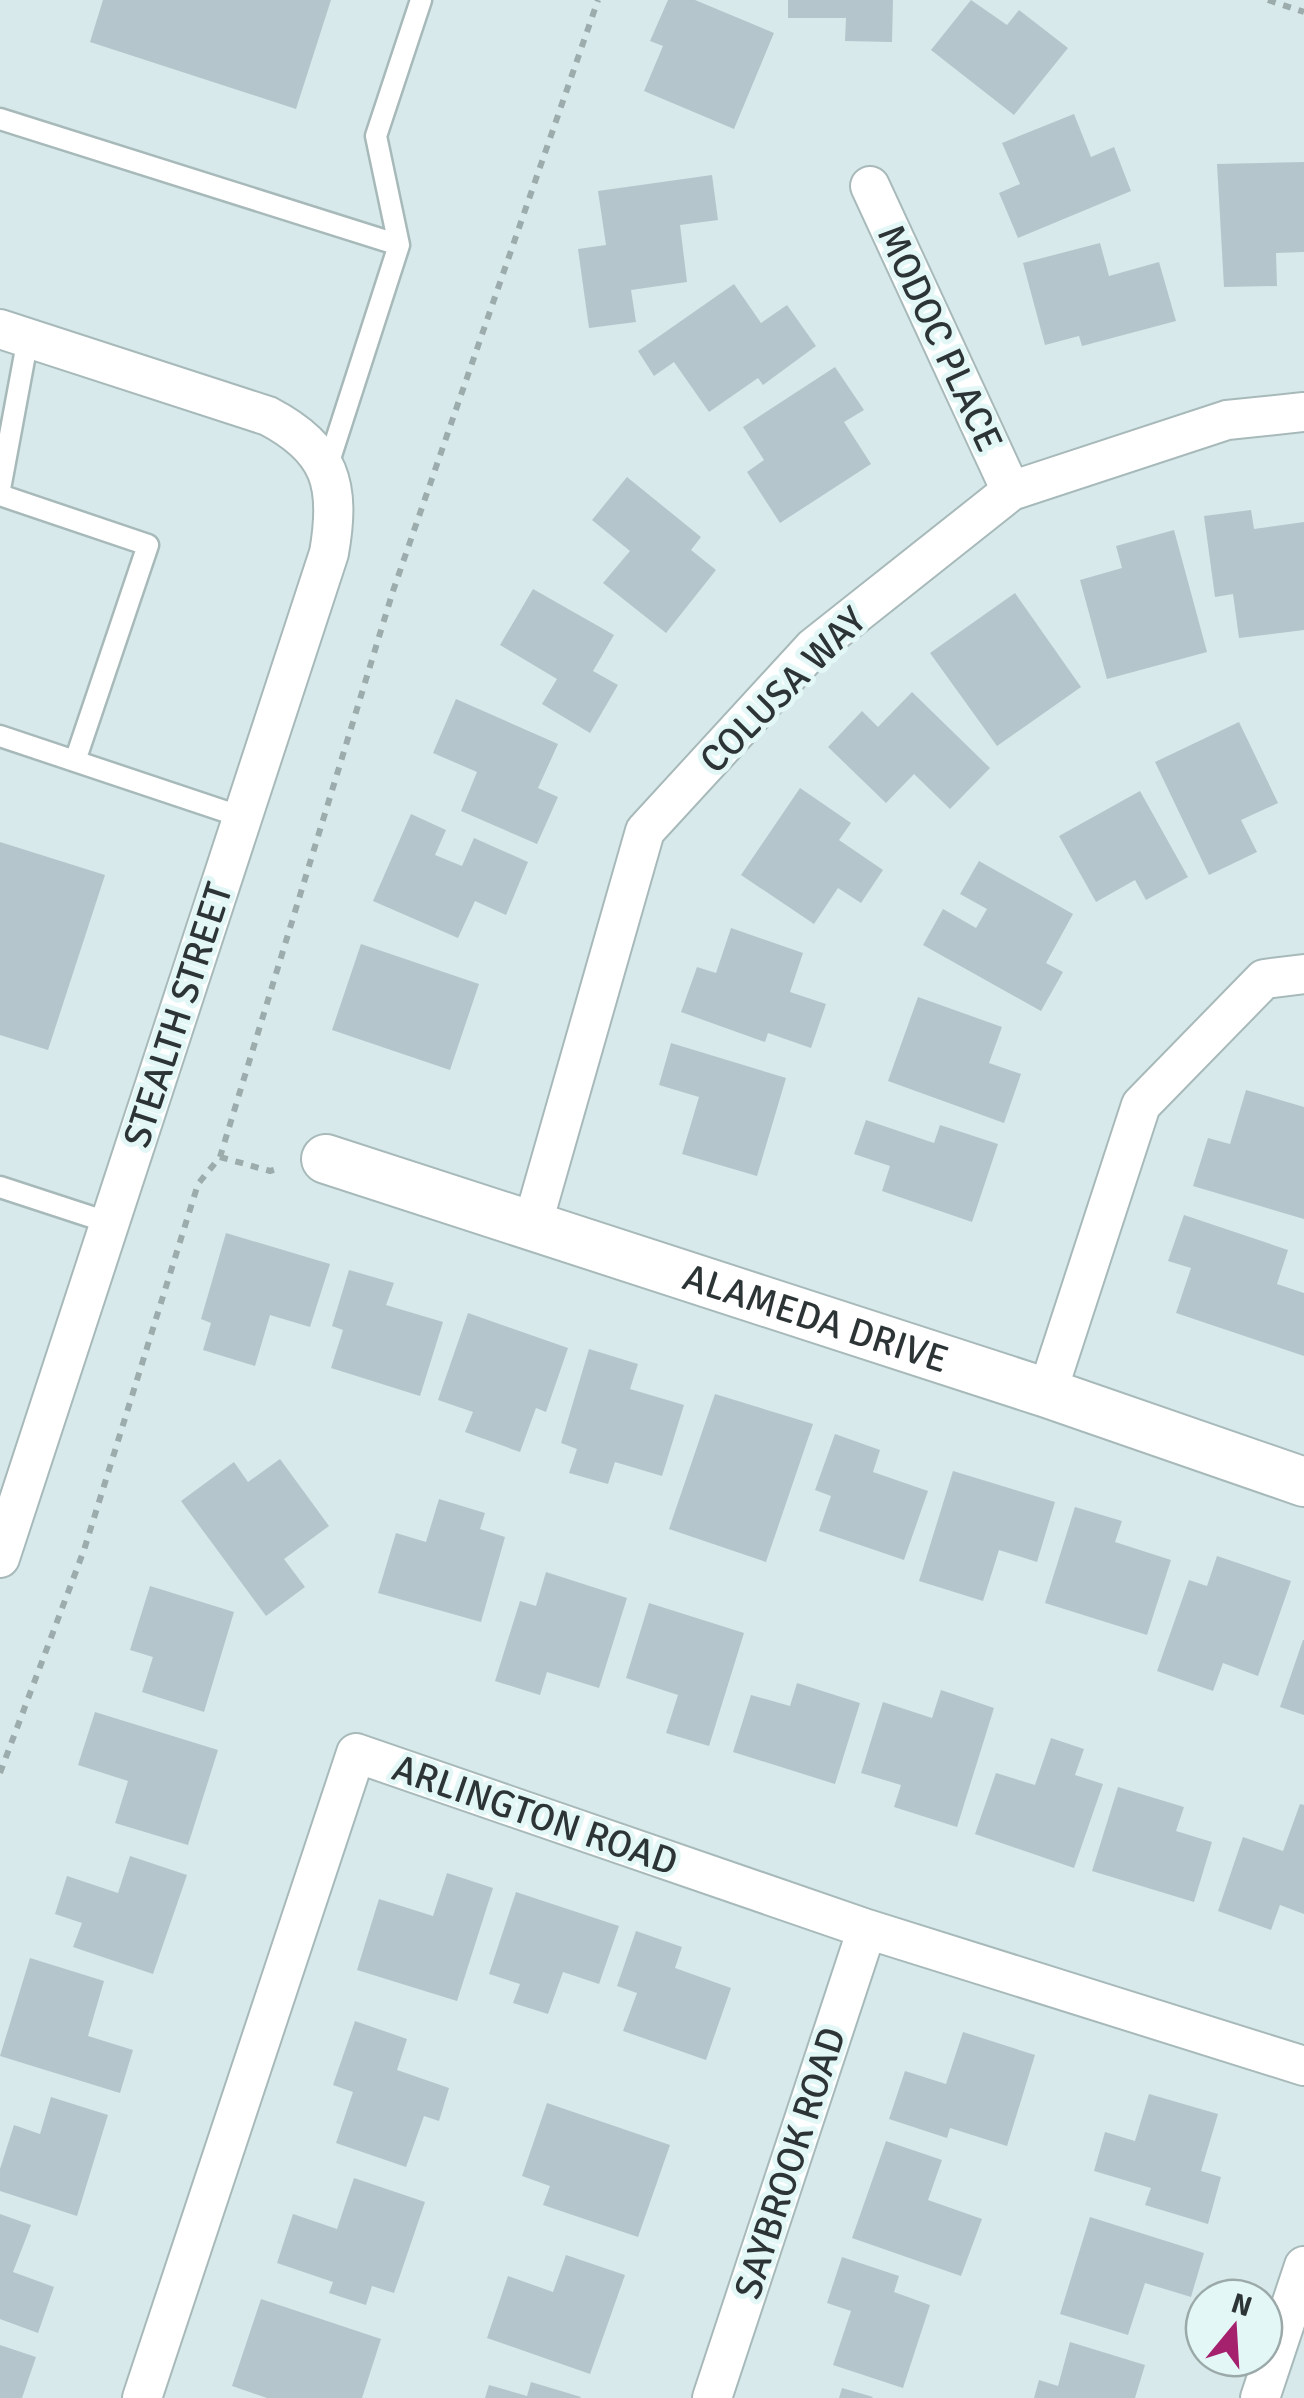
<svg xmlns="http://www.w3.org/2000/svg" width="1304" height="2398" font-family="Signika,sans-serif">
<style>
.building{fill:#b5c5cc}
.lines{fill:none;stroke-linecap:round;stroke-linejoin:round}
.service-casing{stroke:#a8b9ba;stroke-width:25}
.minor-casing{stroke:#a8b9ba;stroke-width:42}
.tertiary-casing{stroke:#a8b9ba;stroke-width:52}
.path{stroke:#9cabac;stroke-width:6;stroke-dasharray:8 8;stroke-linecap:butt}
.service{stroke:#fff;stroke-width:20}
.minor{stroke:#fff;stroke-width:38}
.tertiary{stroke:#fff;stroke-width:48}
.labels{text-anchor:middle;dominant-baseline:central;stroke-width:10;stroke-linejoin:round;paint-order:stroke}
.street-label{font-size:38px;fill:#2d3435;stroke:#e4f7f7}
</style>
<rect width="100%" height="100%" fill="#d7e9ea"/>
<!-- building -->
<path class="building" d="M103 0H331L296 109 90 42Z
M668 0H695L774 33 734 129 644 91 663 46 650 41Z
M788 0H893L892 42 845 41 846 18H788Z
M971 0 1007 25 1019 10 1068 48 1014 115 931 50Z
M1074 114 1091 157 1114 147 1131 191 1018 238 999 193 1020 184 1002 143Z
M1304 162V252L1276 253 1277 286 1224 287 1217 164Z
M712 175 718 220 680 225 687 282 631 290 636 322 589 328 578 249 606 245 598 191Z
M1100 243 1109 276 1159 262 1176 321 1082 346 1079 336 1045 345 1023 263Z
M734 284 761 323 787 305 816 346 763 385 758 378 709 412 674 362 654 376 638 351Z
M835 367 864 410 844 422 871 464 780 523 747 472 764 460 743 427Z
M627 477 701 537 691 550 716 570 666 633 603 583 630 551 592 520Z
M1251 510 1254 529 1304 522V630L1239 638 1233 594 1215 597 1204 516Z
M1174 530 1207 652 1107 679 1080 580 1122 568 1116 546Z
M533 589 614 635 593 671 618 685 590 733 542 704 557 679 500 645Z
M1015 593 1081 687 997 746 930 653Z
M912 692 990 768 950 809 914 774 886 803 828 747 862 711 878 727Z
M456 699 558 744 538 788 558 797 537 844 461 811 477 772 433 753Z
M1239 722 1278 803 1241 820 1257 852 1209 875 1155 762Z
M800 788 851 823 839 840 883 870 861 903 838 888 814 924 741 875Z
M1140 791 1188 877 1146 900 1135 880 1096 902 1059 836Z
M411 814 446 830 435 855 462 866 474 838 528 862 506 915 475 901 458 938 373 901Z
M0 842 105 875 48 1050 0 1035Z
M979 861 1073 914 1046 963 1063 972 1041 1011 923 945 943 909 976 928 987 909 960 894Z
M731 928 803 953 790 992 826 1004 811 1048 768 1033 765 1042 681 1012 697 967 716 973Z
M361 944 479 984 450 1070 332 1030Z
M918 997 1002 1027 989 1063 1021 1074 1004 1123 888 1081Z
M671 1043 786 1078 757 1176 682 1154 699 1097 659 1085Z
M1246 1090 1304 1107V1219L1193 1186 1208 1138 1230 1144Z
M866 1120 934 1143 940 1125 998 1144 972 1222 882 1191 890 1166 854 1154Z
M1184 1215 1288 1250 1277 1284 1304 1293V1356L1176 1313 1191 1268 1168 1261Z
M226 1233 330 1264 310 1327 270 1315 255 1366 203 1350 211 1323 201 1319Z
M349 1270 394 1283 386 1305 443 1322 420 1396 331 1368 343 1330 332 1326Z
M468 1313 568 1348 546 1412 536 1408 520 1452 465 1432 473 1412 438 1400Z
M589 1349 638 1364 630 1389 684 1405 662 1476 615 1462 608 1484 569 1473 577 1449 561 1443Z
M715 1394 813 1424 766 1562 669 1529Z
M835 1434 880 1450 873 1472 928 1491 904 1560 819 1531 831 1496 815 1490Z
M280 1459 329 1526 284 1559 305 1587 266 1616 181 1501 234 1462 248 1482Z
M953 1471 1055 1502 1037 1562 999 1550 983 1601 919 1581Z
M439 1499 485 1513 480 1529 505 1537 481 1622 378 1593 396 1533 426 1542Z
M1075 1507 1122 1521 1115 1542 1171 1560 1147 1635 1045 1603Z
M1217 1556 1291 1581 1258 1676 1223 1663 1213 1691 1157 1671 1189 1580 1207 1586Z
M546 1572 627 1598 599 1688 547 1672 540 1695 495 1681 520 1601 536 1606Z
M150 1586 234 1612 204 1712 142 1692 153 1657 130 1650Z
M649 1603 744 1633 709 1746 666 1733 678 1695 626 1678Z
M1303 1640H1304V1715L1280 1707Z
M797 1683 860 1703 835 1784 733 1752 751 1695 790 1706Z
M941 1690 994 1708 957 1827 894 1807 901 1785 861 1773 883 1702 932 1718Z
M95 1712 218 1750 188 1845 115 1823 128 1781 78 1765Z
M1051 1738 1084 1749 1075 1775 1103 1784 1074 1868 975 1834 996 1773 1035 1785Z
M1118 1787 1184 1807 1176 1831 1212 1842 1194 1902 1092 1871Z
M1300 1804 1304 1805V1914L1280 1905 1271 1930 1218 1911 1243 1837 1283 1851Z
M130 1856 187 1875 153 1974 73 1947 82 1923 55 1914 67 1876 118 1893Z
M447 1873 493 1888 457 2001 357 1970 379 1899 433 1916Z
M516 1892 619 1926 599 1984 563 1972 548 2014 513 2003 520 1984 489 1974Z
M636 1931 682 1947 675 1968 731 1988 706 2060 623 2031 637 1993 617 1986Z
M30 1958 104 1981 88 2036 133 2050 120 2093 0 2056Z
M355 2021 407 2039 397 2070 449 2088 439 2121 424 2116 406 2167 336 2143 353 2092 333 2085Z
M963 2032 1035 2055 1007 2146 950 2128 947 2138 889 2119 905 2071 946 2084Z
M1149 2094 1218 2114 1201 2171 1221 2177 1208 2224 1145 2205 1151 2188 1094 2171 1105 2132 1135 2141Z
M51 2097 108 2115 77 2216 0 2191V2169L14 2125 40 2134Z
M547 2103 670 2145 638 2237 543 2205 550 2186 522 2176Z
M886 2141 942 2160 928 2200 982 2219 961 2276 852 2238Z
M354 2178 425 2202 394 2293 372 2286 366 2305 329 2293 333 2282 277 2263 293 2214 337 2229Z
M0 2214 31 2225 13 2272 54 2287 38 2333 0 2319Z
M1090 2217 1204 2253 1191 2297 1145 2283 1128 2335 1060 2314Z
M566 2255 625 2275 590 2374 487 2338 508 2276 553 2292Z
M842 2257 899 2276 894 2292 930 2305 903 2388 833 2365 851 2311 827 2303Z
M261 2299 381 2339 362 2398H267L232 2386Z
M1070 2342 1145 2365 1135 2398H1034L1039 2380 1058 2386Z
M0 2345 36 2357 22 2398H0Z
M531 2382 581 2397 580 2398H485L489 2385 527 2396Z
M842 2388 873 2397 872 2398H839Z"/>
<g class="lines">
<!-- service casing -->
<g class="service-casing">
<path id="service" d="M0 119 399 245
M327 468 399 245 376 136 421 0
M0 489 28 338
M0 495 148 545 75 761
M0 736 242 817
M0 1187 110 1223"/>
</g>
<!-- minor casing -->
<g class="minor-casing">
<path id="minor" d="M870 186 1011 491
M0 329 268 416C331 449 341 485 329 553L0 1558
M532 1226 645 831 813 648 1011 491 1227 420 1304 412
M1047 1393 1141 1105 1264 979 1304 974
M142 2398 356 1753 867 1929 1304 2066
M712 2398 867 1929
M1260 2398 1304 2266"/>
</g>
<!-- tertiary casing -->
<g class="tertiary-casing">
<g id="tertiary">
<path id="s1" d="M326 1159 1047 1393 1304 1482"/>
</g>
</g>
<!-- path -->
<path class="path" d="M1268 0 1304 12
M220 1157 270 1171 281 1168
M0 1773 84 1550 198 1184 220 1157 393 591 598 0"/>
<!-- service -->
<use href="#service" class="service"/>
<!-- minor -->
<use href="#minor" class="minor"/>
<!-- tertiary -->
<use href="#tertiary" class="tertiary"/>
</g>
<g class="labels">
<!-- street labels -->
<g class="street-label">
<text transform="translate(940 338) rotate(65)">MODOC PLACE</text>
<text transform="translate(783 690) rotate(-45)">COLUSA WAY</text>
<text transform="translate(178 1015) rotate(-72)">STEALTH STREET</text>
<text stroke="none"><textPath href="#s1" startOffset="515">ALAMEDA DRIVE</textPath></text>
<text transform="translate(535 1815) rotate(19)">ARLINGTON ROAD</text>
<text transform="translate(790 2163) rotate(-72)">SAYBROOK ROAD</text>
</g>
</g>
<!-- north arrow -->
<g transform="translate(1234 2328) rotate(18)"><circle r="48" fill="#e4f7f7" stroke="#9ba9a9" stroke-width="2.5"/>
<path d="M0-8L18 38L0 25L-18 38Z" fill="#a5216e"/>
<text y="-15" font-size="28" font-weight="bold" text-anchor="middle" fill="#2d3435">N</text>
</g>
</svg>
